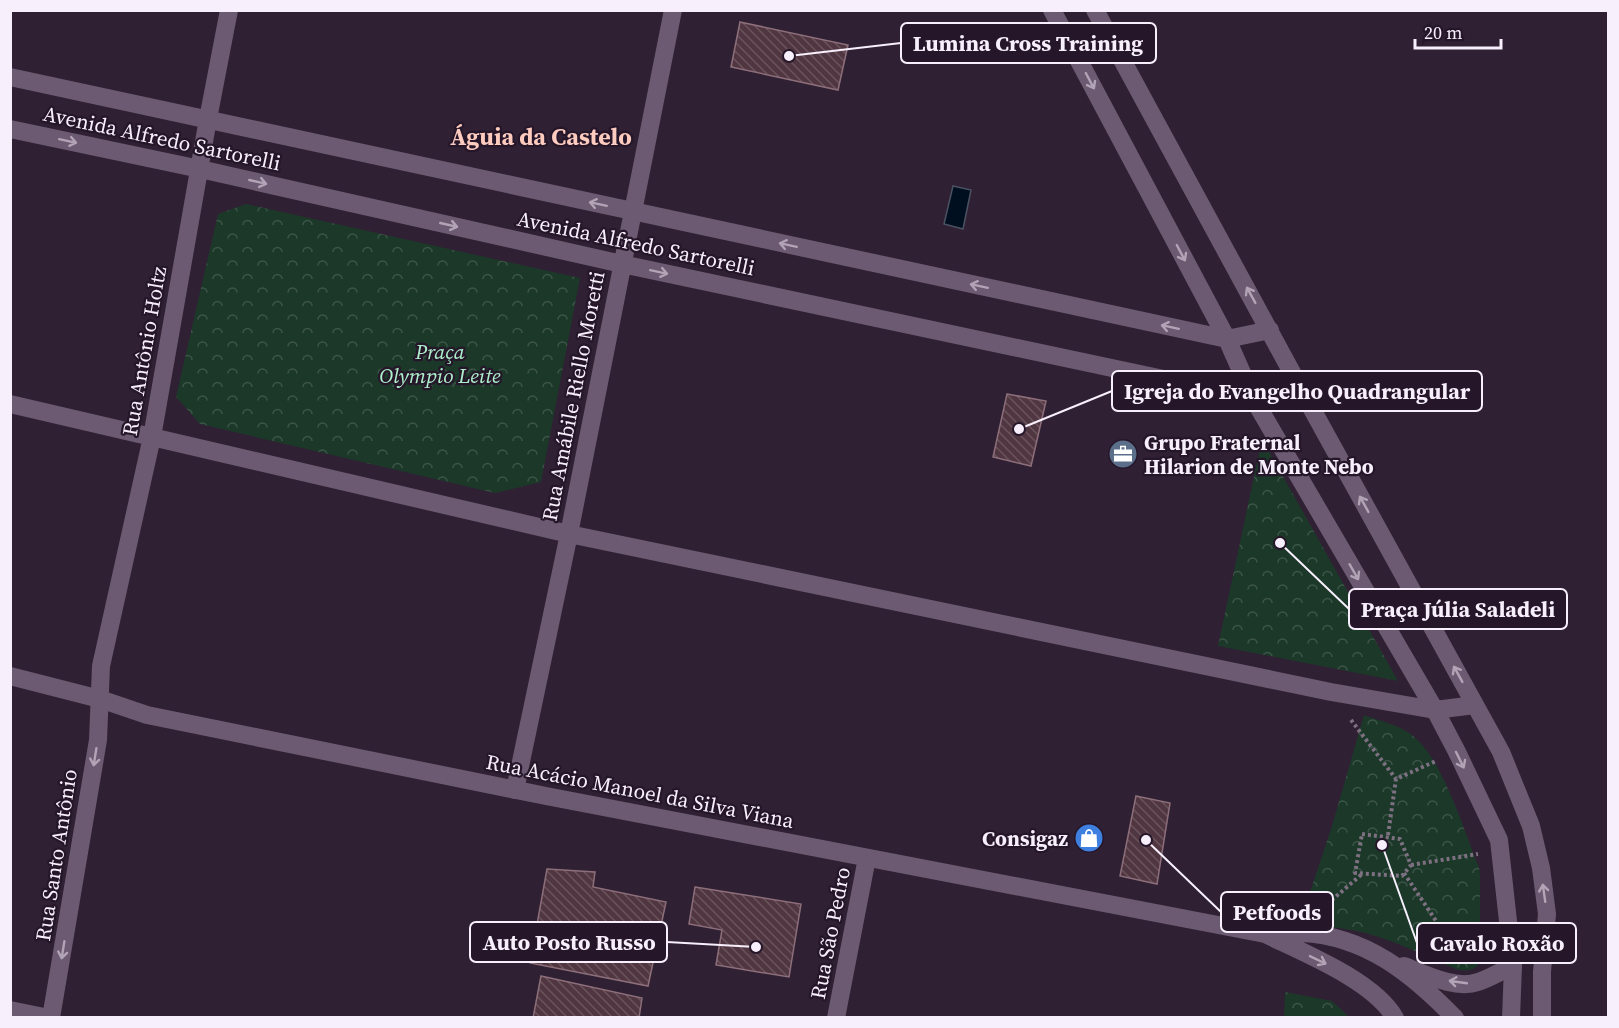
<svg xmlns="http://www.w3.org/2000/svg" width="1619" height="1028" font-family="'Source Serif 4',serif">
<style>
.forest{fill:url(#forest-crowns)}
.water{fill:#000f1f;stroke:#4a5261;stroke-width:1.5}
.building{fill:url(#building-back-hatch);stroke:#8d6f7a;stroke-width:1.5}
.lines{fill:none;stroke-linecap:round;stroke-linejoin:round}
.path{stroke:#7d7081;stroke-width:4;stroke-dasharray:3 3;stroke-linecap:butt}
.street{stroke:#6b5a71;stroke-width:18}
.secondary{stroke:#6b5a71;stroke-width:18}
.oneway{stroke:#b2a4b6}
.labels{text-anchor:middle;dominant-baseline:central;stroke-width:4.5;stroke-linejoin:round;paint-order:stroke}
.street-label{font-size:21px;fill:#f8effc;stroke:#251629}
.park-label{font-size:21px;font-style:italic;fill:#adf0cb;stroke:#251629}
.poi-label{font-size:21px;font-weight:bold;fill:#f8effc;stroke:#251629;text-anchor:start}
.quarter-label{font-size:24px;font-weight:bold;fill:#fecbbf;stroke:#251629}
.leader{fill:none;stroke:#f8effc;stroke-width:2}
.callout-dot{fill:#f8effc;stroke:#251629;stroke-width:2}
.callout{fill:#251629;stroke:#f8effc;stroke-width:2}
.callout-label{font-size:22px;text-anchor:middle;font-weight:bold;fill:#f8effc}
</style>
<defs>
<pattern id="forest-crowns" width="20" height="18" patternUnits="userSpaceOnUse" patternTransform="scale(1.5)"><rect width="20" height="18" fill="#1b3829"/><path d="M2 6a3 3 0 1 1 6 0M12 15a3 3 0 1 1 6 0" fill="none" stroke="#3d5549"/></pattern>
<pattern id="building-back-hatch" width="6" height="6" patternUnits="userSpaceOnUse" patternTransform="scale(1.5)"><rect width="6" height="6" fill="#503640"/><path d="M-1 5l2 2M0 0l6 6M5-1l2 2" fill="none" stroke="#6a535c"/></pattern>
</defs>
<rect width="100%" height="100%" fill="#2f2033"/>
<!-- forest -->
<path class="forest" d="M246 204 580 278 541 482 495 493 200 424 176 397 218 214Z
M1262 439 1398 681 1218 646Z
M1364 715C1380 721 1399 725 1412 735 1443 759 1463 829 1479 867L1480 876V961C1476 971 1466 972 1456 969 1426 956 1396 941 1365 933 1345 928 1324 926 1304 925L1307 901 1332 826Z
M1285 992 1332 1001 1349 1017H1284Z"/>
<!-- water -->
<path class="water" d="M953 186 971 190 963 229 944 224Z"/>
<!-- building -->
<path class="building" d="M740 22 848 45 838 90 731 67Z
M1007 394 1046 401 1031 466 993 457Z
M1136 796 1170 803 1157 884 1120 876Z
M547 869 595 872 593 887 666 902 648 986 530 963Z
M695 887 801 904 789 977 716 965 722 930 689 924Z
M541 976 642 998 639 1018H533Z"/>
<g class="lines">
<!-- path -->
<path class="path" d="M1351 720 1396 779
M1362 834 1400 839 1411 865 1402 876 1355 873Z
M1388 835 1396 779 1436 761
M1411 865 1478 854
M1404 873 1462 960
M1318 912 1362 874"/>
<!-- street -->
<path class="street" d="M1052 10 1227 339 1253 398 1435 710 1457 752 1499 840 1513 966 1511 1018
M1095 10 1296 380 1501 752 1531 826 1541 868 1547 914 1542 972V1018
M10 77 1227 339 1270 330
M10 129 200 169 622 264 1253 398 1296 380
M10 404 569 534 1331 692 1435 710 1475 705
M515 790 569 534 673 10
M10 1010 49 1018
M51 1018 98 740 101 666 152 437 208 119 229 10
M836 1018 867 858"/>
<!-- secondary -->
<path class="secondary" d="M10 676 100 699 147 715 546 796 1265 934C1277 934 1290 932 1302 933 1366 936 1412 974 1455 1018
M1267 935C1304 953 1374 981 1395 1018
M1404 966C1425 974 1455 990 1478 982 1490 978 1501 971 1513 966"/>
</g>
<!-- one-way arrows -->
<defs><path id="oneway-shaft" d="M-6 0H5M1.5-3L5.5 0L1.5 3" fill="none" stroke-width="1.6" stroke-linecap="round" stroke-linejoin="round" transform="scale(1.5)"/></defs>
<g class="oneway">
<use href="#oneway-shaft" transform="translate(1090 81) rotate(62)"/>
<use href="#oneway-shaft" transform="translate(68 141) rotate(12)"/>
<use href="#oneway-shaft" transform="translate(258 182) rotate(13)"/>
<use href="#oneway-shaft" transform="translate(598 204) rotate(-168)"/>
<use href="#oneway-shaft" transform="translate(449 225) rotate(13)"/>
<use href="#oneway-shaft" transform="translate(788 245) rotate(-168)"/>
<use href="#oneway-shaft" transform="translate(1181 253) rotate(62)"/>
<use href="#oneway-shaft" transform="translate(659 272) rotate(12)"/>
<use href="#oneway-shaft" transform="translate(979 286) rotate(-168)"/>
<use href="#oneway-shaft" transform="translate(1251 295) rotate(-119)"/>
<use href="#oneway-shaft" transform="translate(1170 327) rotate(-168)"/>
<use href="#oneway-shaft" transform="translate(1364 504) rotate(-119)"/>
<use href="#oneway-shaft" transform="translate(1354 572) rotate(60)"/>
<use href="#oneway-shaft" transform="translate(1458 674) rotate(-119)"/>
<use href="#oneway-shaft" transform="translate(95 757) rotate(99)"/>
<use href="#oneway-shaft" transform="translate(1460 760) rotate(64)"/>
<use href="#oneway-shaft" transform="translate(1544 893) rotate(-98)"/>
<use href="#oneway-shaft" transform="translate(63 950) rotate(99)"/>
<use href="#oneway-shaft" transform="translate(1318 960) rotate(26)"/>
<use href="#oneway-shaft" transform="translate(1458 982) rotate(-172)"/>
</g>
<!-- icons -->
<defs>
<g id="office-disc" transform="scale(1.5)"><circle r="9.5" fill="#5c6f8a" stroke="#251629"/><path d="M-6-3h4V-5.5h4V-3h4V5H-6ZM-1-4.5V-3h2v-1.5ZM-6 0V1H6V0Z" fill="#fff"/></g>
<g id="shop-disc" transform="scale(1.5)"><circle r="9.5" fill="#3f7fe0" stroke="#251629"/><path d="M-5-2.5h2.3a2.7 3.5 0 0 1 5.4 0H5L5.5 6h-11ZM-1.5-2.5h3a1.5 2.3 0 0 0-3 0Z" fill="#fff"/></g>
</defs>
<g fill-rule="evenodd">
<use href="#office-disc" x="1123" y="454"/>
<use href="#shop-disc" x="1089" y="838"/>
</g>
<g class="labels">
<!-- street labels -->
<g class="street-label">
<text transform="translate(162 138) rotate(12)">Avenida Alfredo Sartorelli</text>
<text transform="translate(636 243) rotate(12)">Avenida Alfredo Sartorelli</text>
<text transform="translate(144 351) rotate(-80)">Rua Antônio Holtz</text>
<text transform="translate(573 396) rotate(-79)">Rua Amábile Riello Moretti</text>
<text transform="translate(640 791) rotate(11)">Rua Acácio Manoel da Silva Viana</text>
<text transform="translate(56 855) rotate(-81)">Rua Santo Antônio</text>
<text transform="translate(830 933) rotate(-79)">Rua São Pedro</text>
</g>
<!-- park labels -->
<g class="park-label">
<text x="440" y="351">Praça<tspan x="440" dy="24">Olympio Leite</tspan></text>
</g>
<!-- poi labels -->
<g class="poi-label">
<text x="1144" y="442">Grupo Fraternal<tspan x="1144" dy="24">Hilarion de Monte Nebo</tspan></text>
<text x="1068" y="838" text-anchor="end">Consigaz</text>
</g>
<!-- quarter labels -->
<g class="quarter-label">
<text x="541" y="136">Águia da Castelo</text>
</g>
</g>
<!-- callouts -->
<path class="leader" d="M789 56L901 43M1019 429L1112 391M1280 543L1349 609M1146 840L1221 912M756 947L667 942M1382 845L1417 943"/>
<g class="callout-dot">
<circle cx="789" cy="56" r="6"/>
<circle cx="1019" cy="429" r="6"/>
<circle cx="1280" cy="543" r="6"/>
<circle cx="1146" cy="840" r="6"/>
<circle cx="756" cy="947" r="6"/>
<circle cx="1382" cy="845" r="6"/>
</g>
<g class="callout">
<rect x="901" y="23" width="255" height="40" rx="6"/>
<rect x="1112" y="371" width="370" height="40" rx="6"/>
<rect x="1349" y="589" width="218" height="40" rx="6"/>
<rect x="1221" y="892" width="112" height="40" rx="6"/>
<rect x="470" y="922" width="197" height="40" rx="6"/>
<rect x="1417" y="923" width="159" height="40" rx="6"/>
</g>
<g class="callout-label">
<text x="1028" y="51">Lumina Cross Training</text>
<text x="1297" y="399">Igreja do Evangelho Quadrangular</text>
<text x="1458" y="617">Praça Júlia Saladeli</text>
<text x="1277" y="920">Petfoods</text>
<text x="569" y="950">Auto Posto Russo</text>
<text x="1497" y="951">Cavalo Roxão</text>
</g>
<!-- border -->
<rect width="1619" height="1028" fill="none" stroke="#f8effc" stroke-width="24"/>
<!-- scale -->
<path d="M1415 39v9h86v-9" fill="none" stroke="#f8effc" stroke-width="3"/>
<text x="1424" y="39" font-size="18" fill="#f8effc" stroke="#251629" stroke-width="4.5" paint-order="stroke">20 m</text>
</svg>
